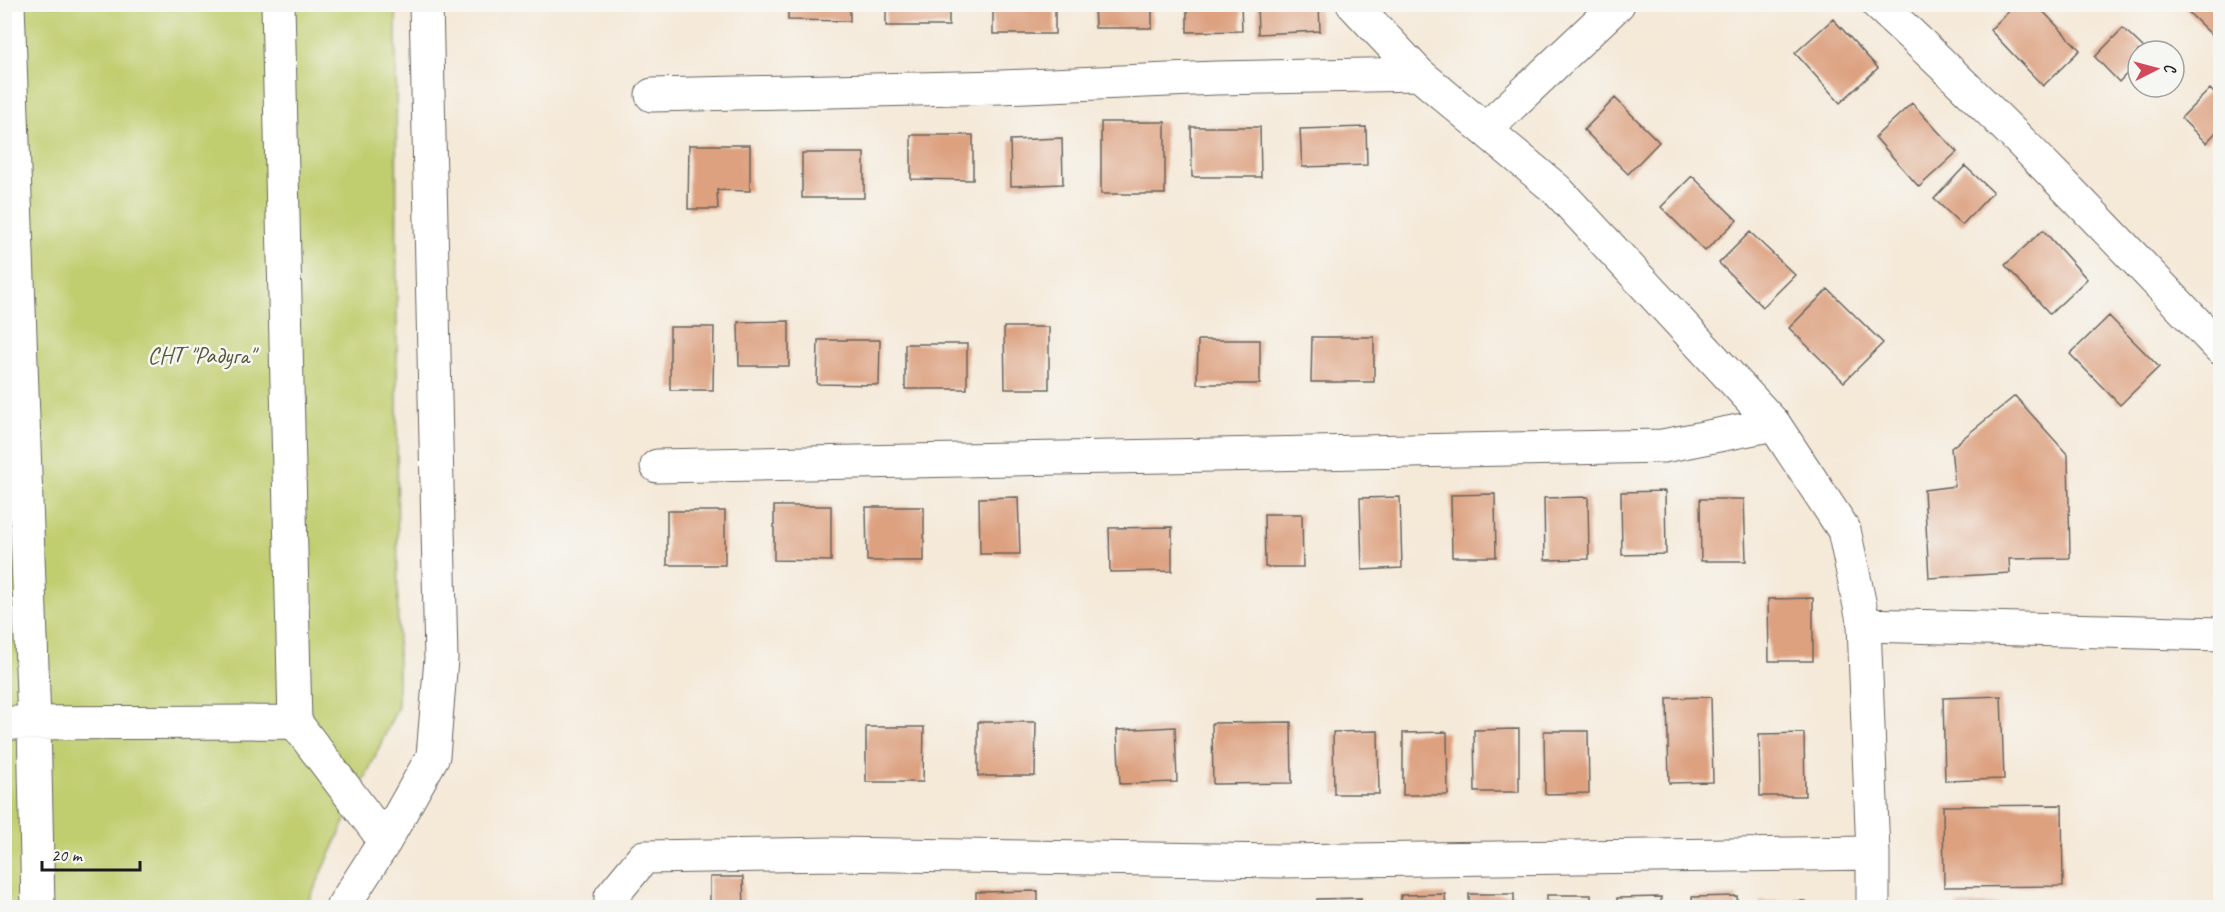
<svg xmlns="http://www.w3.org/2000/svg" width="2225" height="912" font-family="Caveat,sans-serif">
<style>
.green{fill:#c1ce70;stroke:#6e7546;stroke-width:1.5}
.building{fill:#dda180}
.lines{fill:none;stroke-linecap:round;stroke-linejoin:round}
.minor-casing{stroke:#68645e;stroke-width:35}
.minor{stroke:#fff;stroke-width:33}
.labels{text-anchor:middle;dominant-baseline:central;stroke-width:5;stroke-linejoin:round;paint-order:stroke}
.park-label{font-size:24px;fill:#565a39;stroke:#f6f6f2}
</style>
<rect width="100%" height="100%" fill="#f6f6f2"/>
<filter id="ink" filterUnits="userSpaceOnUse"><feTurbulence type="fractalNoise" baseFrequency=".0167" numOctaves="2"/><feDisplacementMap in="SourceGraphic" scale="12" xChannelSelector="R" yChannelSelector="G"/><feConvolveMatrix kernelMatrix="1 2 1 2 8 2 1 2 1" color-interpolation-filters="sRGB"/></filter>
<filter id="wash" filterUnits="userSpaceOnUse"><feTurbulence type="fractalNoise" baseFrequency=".008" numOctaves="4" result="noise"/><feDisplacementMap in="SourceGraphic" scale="24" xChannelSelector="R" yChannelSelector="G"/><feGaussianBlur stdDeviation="1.35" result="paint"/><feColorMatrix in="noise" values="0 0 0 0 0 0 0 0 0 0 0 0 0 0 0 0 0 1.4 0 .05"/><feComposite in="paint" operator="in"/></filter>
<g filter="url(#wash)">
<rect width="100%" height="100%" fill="#f5e9d8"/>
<!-- green -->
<path class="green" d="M5 5H396L398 706 306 907 5 908Z"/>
<g id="blocks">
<!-- building -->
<path class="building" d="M788 4H850V21L788 20Z
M886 4H949V26H886Z
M993 4H1055V34H993Z
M1094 4H1152V28H1095Z
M1187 4H1241L1242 31 1187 32Z
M1257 4H1319L1320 31 1258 34Z
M2016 4H2036L2080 50 2043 86 1990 30Z
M2180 4H2220V40L2219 42Z
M1833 19 1878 68 1840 103 1795 53Z
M2123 28 2147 51H2138V62L2119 82 2095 57Z
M2210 89 2220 99V128L2206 143 2181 118Z
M1615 98 1659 142 1628 174 1584 130Z
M1912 103 1957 152 1919 187 1875 137Z
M1101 122H1165V194H1101Z
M1191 127H1260L1261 177H1192Z
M1366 127 1367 165 1302 167 1300 129Z
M911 135H973V180L911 179Z
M1062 138 1063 184 1011 186 1010 140Z
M689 145H750V191L717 190 718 209H688Z
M802 153H864V198H802Z
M1965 166 1993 192 1962 225 1934 199Z
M1692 176 1737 220 1705 251 1661 207Z
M2043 230 2087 279 2050 314 2005 265Z
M1750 232 1795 275 1763 307 1719 263Z
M1828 289 1883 343 1844 382 1789 328Z
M2109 316 2159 367 2120 405 2070 354Z
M789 321V366H739L738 322Z
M670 327H714L713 390H670Z
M1004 327H1049V389H1005Z
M1312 337H1374V382H1311Z
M818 340H880L879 385 817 384Z
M1198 340H1260V384H1197Z
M905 344H967V389H905Z
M2015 396 2068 455 2070 558 2009 559 2010 573 1929 578 1924 490 1955 486 1951 448Z
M1665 491 1666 554 1622 555 1621 492Z
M1495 494 1496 557H1452L1451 495Z
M1018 497 1020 554H980L979 498Z
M1400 497 1402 568 1362 570 1360 498Z
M1588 497 1589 559 1545 560 1544 498Z
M1700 499H1744L1746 561H1701Z
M774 506H831V561L774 560Z
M866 507H924V561H867Z
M667 511H725V565H667Z
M1264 514H1302L1303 567H1265Z
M1172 527V571L1110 572 1109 528Z
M1813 598V661H1769L1768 599Z
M2001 696 2004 779 1945 781 1943 698Z
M1711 697 1713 782 1669 783 1667 698Z
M978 722H1036L1035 776H978Z
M1291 722 1292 783 1213 784 1212 723Z
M866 727H924L923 782H866Z
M1175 727 1177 782 1120 784 1117 730Z
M1519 729V792H1475L1474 730Z
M1378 731 1379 794H1334L1333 732Z
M1544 731H1588L1589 793 1545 794Z
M1447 732 1448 795H1403V733Z
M1804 733 1805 796H1760L1759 734Z
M2062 805 2063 886 1944 887 1943 806Z
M710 877H743L744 908H710Z
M1038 891V908H976V892Z
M1445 894 1446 908H1401V895Z
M1469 894H1514V908H1469Z
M1547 895H1591V908H1547Z
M1737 896V908H1693L1692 897Z
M1661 897V908H1617V898Z
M1361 898V908H1317V899Z
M1760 901H1805V908H1761Z
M2001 904V908H1958L1957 905Z"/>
</g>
</g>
<g filter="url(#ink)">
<use href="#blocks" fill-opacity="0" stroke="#68645e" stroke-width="1.5"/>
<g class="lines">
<!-- minor casing -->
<g class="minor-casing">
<path id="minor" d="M8 4 34 722 38 908
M278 4 295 722 385 841
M1353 4 1419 74
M1878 4C1998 114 2109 231 2220 348
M652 95 1001 87 1216 78 1419 74 1557 190 1774 424 1844 530 1864 625 1873 853V908
M1486 129 1618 4
M657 466 1663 446 1774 424
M1864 625 2220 634
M4 723 295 722
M342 908 385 841 433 756 441 659 426 4
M611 908V897L644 857 833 854 1280 861 1873 853"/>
</g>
<!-- minor -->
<use href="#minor" class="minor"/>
</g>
</g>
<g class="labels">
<!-- park labels -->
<g class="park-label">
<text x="201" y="355">СНТ "Радуга"</text>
</g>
</g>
<!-- margin -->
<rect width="2225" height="912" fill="none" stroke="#f6f6f2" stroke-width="24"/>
<!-- north arrow -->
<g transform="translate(2156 69) rotate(84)"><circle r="28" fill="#f6f6f2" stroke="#9f9f9c" stroke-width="1.5"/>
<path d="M0-4.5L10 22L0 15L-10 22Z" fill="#d1495b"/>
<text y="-9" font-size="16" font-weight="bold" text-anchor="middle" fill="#1c1c1c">С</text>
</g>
<!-- scale -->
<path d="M42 861v9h98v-9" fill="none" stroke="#1c1c1c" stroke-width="3"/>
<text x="51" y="861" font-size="18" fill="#1c1c1c" stroke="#f6f6f2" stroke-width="4.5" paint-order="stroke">20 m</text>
</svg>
